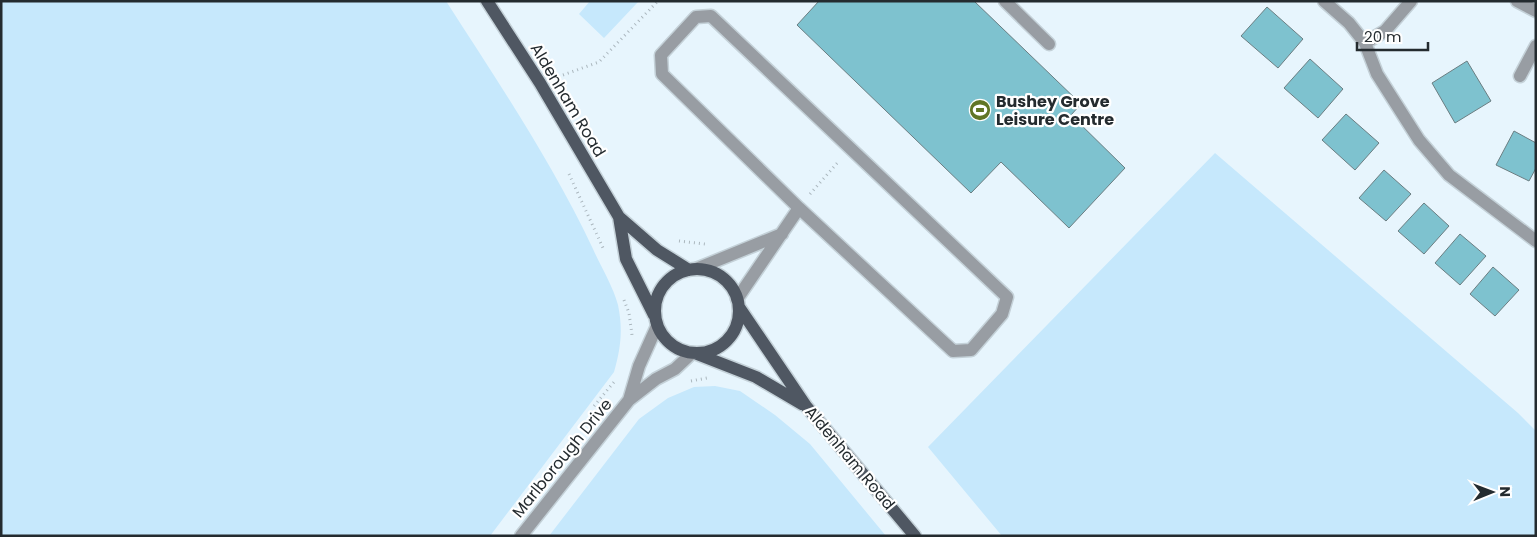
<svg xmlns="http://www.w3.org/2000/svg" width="1537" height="537" font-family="Poppins,sans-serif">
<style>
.green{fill:#c6e8fc}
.building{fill:#7ec2cf;stroke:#6b7e82}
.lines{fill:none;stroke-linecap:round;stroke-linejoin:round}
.minor-casing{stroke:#c4d1d8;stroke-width:15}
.major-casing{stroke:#c4d1d8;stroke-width:15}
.path{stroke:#abb7be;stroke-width:3;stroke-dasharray:1 4;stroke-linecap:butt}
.minor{stroke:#989da3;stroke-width:12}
.major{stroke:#4f5762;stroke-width:12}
.labels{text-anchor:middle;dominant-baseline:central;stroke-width:4.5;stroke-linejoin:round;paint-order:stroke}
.street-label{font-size:16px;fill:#242b2f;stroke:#fff}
.poi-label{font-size:16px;font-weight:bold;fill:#242b2f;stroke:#fff;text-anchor:start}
</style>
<rect width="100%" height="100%" fill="#e7f5fd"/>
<!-- green -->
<path class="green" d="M1 1H446C498 82 552 162 593 249 601 267 613 286 618 305 623 329 621 348 614 372L490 536H1Z
M590 1H639L604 38 579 14Z
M1215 153 1518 413 1536 431V536H1002L928 447Z
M715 386 740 391 775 415 810 444 886 536H549L639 419 668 398 694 387Z"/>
<!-- building -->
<path class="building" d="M819 1H974L1081 104 1071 115 1125 168 1069 228 1001 162 971 193 797 25Z
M1267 7 1303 39 1278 68 1241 36Z
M1310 59 1343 89 1318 118 1284 88Z
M1467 61 1491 101 1455 123 1432 83Z
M1346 114 1379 143 1355 170 1322 140Z
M1514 131 1536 143V168L1529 181 1496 165Z
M1384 170 1411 194 1386 221 1359 198Z
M1424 203 1449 226 1424 254 1398 231Z
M1460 234 1486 256 1460 285 1435 263Z
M1493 267 1519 290 1495 316 1470 294Z"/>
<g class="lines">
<!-- minor casing -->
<g class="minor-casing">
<path id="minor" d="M1005 1 1049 44
M1324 1 1349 23 1365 43 1377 74 1419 140 1449 175 1536 241
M1517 1 1536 11
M711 16 1007 297 1002 314 971 350 953 351 799 208 662 74 661 55 696 17Z
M1365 43 1385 31 1411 1
M1520 76 1536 46
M696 269 782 234
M737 299 799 208
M629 400 639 366 657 326
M521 536 629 400 656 379 675 369 692 353"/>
</g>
<!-- major casing -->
<g class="major-casing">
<path id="major" d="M487 1 540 83 619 217 657 250 689 270
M619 217 626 259 654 315
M655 311a42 42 0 1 1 84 0a42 42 0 1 1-84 0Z
M739 307 806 406 915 536
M697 354 756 377 802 404"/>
</g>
<!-- path -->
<path class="path" d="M563 75 599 62 658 1
M569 174 604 250
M810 194 839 161
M679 241 705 244
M624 300 629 313 632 335
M691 381 707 378
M594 406 614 382"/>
<!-- minor -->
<use href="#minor" class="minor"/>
<!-- major -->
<use href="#major" class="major"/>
</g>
<!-- icons -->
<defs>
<g id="stadium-disc" transform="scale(1.125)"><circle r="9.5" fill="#607525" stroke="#fff"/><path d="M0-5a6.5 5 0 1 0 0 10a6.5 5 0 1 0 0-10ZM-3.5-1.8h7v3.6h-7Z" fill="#fff"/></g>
</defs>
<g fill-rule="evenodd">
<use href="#stadium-disc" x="980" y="110"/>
</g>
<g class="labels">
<!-- street labels -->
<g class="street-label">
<text transform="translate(568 100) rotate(59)">Aldenham Road</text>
<text transform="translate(562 458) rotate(-51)">Marlborough Drive</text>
<text transform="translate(850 458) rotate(50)">Aldenham Road</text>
</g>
<!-- poi labels -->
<g class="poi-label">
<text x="996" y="101">Bushey Grove<tspan x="996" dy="18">Leisure Centre</tspan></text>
</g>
</g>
<!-- border -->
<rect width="1537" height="537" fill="none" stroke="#242b2f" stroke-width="5"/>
<!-- north arrow -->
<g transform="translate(1492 492) rotate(89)" stroke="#ffffff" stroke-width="4" paint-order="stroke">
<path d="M0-4L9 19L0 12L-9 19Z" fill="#242b2f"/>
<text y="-8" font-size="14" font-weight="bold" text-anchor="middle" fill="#242b2f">N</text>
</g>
<!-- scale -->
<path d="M1357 42v8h71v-8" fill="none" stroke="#242b2f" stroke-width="2.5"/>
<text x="1364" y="42" font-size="15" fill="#242b2f" stroke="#ffffff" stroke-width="4" paint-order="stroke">20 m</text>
</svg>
